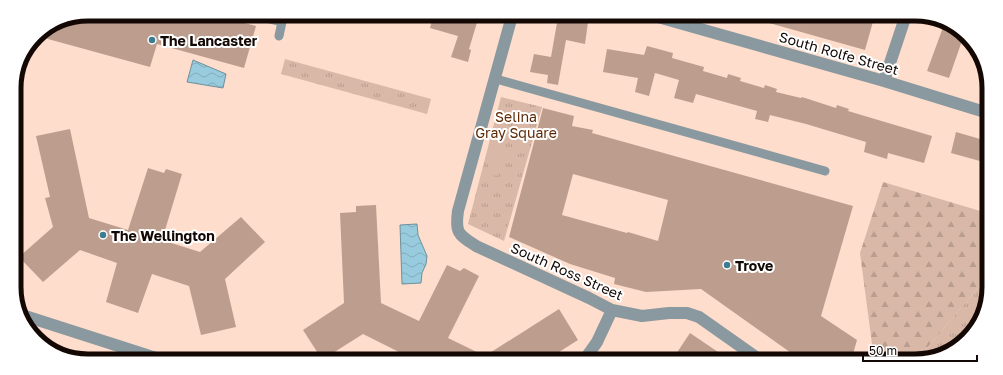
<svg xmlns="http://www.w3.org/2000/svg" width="1003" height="375" font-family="'Golos Text',sans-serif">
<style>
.grass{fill:url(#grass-tufts)}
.forest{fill:url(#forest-firs)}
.pitch{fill:#d9b8a7}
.water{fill:url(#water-waves);stroke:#6f909c}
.building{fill:#bd9e8e;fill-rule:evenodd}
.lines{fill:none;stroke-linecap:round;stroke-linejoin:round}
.lane{stroke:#8a999f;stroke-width:9}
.street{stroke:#8a999f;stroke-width:12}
.poi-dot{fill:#3d7c91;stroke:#fff;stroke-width:1.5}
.labels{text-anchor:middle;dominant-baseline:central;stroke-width:4;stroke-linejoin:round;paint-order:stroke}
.poi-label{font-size:14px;font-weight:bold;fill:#130804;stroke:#fff;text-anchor:start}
.street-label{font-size:14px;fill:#130804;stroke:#fff}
.park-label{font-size:14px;fill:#5e2905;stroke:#fff}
.rim{fill:none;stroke:#130804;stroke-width:5}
</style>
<defs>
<pattern id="grass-tufts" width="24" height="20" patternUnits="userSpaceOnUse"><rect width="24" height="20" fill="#d9b8a7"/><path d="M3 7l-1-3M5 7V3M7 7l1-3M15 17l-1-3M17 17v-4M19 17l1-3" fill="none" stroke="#b99d8e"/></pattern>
<pattern id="forest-firs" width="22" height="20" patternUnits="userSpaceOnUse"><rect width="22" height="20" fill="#d9b8a7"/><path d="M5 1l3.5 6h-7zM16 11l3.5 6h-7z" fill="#b99d8e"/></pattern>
<pattern id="water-waves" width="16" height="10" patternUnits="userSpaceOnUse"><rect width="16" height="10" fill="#97cbdd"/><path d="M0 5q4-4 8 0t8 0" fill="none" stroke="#81adbc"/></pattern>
</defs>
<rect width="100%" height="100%" fill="#feddcc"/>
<!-- grass -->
<path class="grass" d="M285 59 431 99 427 114 281 74Z
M501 97 542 107 504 241 468 224Z
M986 275 985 311 960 346 920 361H916L982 283Z"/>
<!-- forest -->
<path class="forest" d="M883 182 987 213 986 275 982 283 916 361H866L872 344 860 253Z"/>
<!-- pitch -->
<path class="pitch" d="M501 123 510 126 497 176 489 174Z"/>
<!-- water -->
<path class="water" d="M193 60 226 74 223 88 187 82Z
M417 224 418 235 427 256 426 264 422 273 421 283 402 284 400 225Z"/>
<!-- building -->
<path class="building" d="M88 14H103L137 23 140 14 215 15 256 26 244 68 157 44 150 67 37 36 39 32Z
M433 16H479L469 49 471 50 468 62 451 57 458 36 430 28Z
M558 17 588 22 585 44 566 40 558 85 547 83 548 75 530 72 534 54 551 57Z
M762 17 865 18H874L865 50 762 21Z
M945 22 964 35 949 78 927 71Z
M647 46 673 53 672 58 704 67 703 71 727 78 728 74 741 78 740 81 764 88 765 85 777 89 776 92 801 98 802 97 836 108 837 105 849 109 848 111 932 136 924 163 888 153 887 159 864 152 866 142 806 124 770 115 768 122 755 119 757 111 696 94 693 103 674 98 679 80 655 73 649 96 635 92 638 78 603 72 607 49 644 55Z
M543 108 574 116 572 126 593 130 592 133 853 206 821 316 857 340 851 361 801 360 701 289 646 292 614 284 615 278 570 264 509 237ZM573 174 668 200 658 241 628 232 627 233 562 215Z
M70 129 89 218 128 230 148 168 164 173 166 169 182 174 162 240 200 252 241 217 265 242 225 279 236 327 201 335 189 286 152 274 138 313 106 302 117 263 80 250 43 282 19 257 53 227 45 198 50 197 36 136Z
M956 132 987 141V163L951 153Z
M376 205 381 303 419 321 447 265 460 271 464 268 479 276 448 338 485 356 559 309 578 340 548 359H396L399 352 363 334 325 358H321L303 330 344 303 340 213 356 212V206Z
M690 333 718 352 712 360H672Z"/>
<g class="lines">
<!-- lane -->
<path class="lane" d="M254 15 282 22 279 36
M496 79 825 171"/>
<!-- street -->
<path class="street" d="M512 16 458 211C455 233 458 234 476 246L589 298 612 310 642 316 669 313H687L699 317 760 360
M658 17 884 81 988 113
M884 81 905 18
M22 315 156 358
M585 359 597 342 612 310"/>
</g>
<!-- markers -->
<g class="poi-dot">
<circle cx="152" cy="40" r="4"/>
<circle cx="103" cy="235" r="4"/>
<circle cx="727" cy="265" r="4"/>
</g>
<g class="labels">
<!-- poi labels -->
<g class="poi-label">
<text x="160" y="40">The Lancaster</text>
<text x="111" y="235">The Wellington</text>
<text x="735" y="265">Trove</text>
</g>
<!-- street labels -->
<g class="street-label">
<text transform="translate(839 53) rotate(16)">South Rolfe Street</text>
<text transform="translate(567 271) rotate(24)">South Ross Street</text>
</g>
<!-- park labels -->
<g class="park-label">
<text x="516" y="116">Selina<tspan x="516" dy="16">Gray Square</tspan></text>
</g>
</g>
<!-- crop -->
<path d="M0 0H1003V375H0ZM88 21H915A67 67 0 0 1 982 88V287A67 67 0 0 1 915 354H88A67 67 0 0 1 21 287V88A67 67 0 0 1 88 21Z" fill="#fff" fill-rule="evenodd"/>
<path class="rim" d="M88 21H915A67 67 0 0 1 982 88V287A67 67 0 0 1 915 354H88A67 67 0 0 1 21 287V88A67 67 0 0 1 88 21Z"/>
<!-- scale -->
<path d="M863 355v6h114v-6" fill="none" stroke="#130804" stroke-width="2"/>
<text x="869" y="355" font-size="12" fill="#130804" stroke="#ffffff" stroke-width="3" paint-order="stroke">50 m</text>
</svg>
